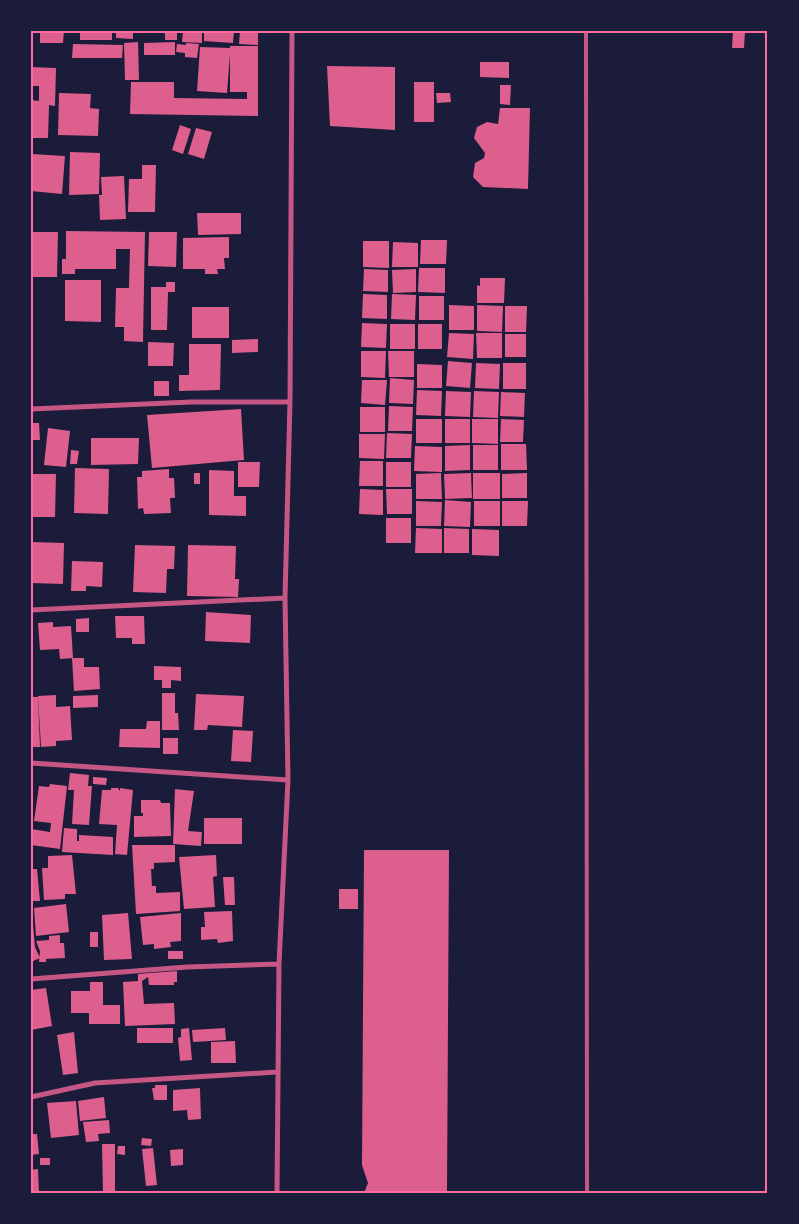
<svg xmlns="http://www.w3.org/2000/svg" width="799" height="1224" font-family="'PT Sans',sans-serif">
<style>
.building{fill:#dd5f8e}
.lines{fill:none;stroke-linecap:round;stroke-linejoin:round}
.service{stroke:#c65784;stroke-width:4}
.minor{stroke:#c65784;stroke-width:5}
.neatline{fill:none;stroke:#ff6b9d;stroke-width:2}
</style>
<rect width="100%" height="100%" fill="#1b1b3a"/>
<!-- building -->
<path class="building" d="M40 31H64L63 43H40Z
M80 31H112V40H80Z
M116 31H133V39L116 38Z
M183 31H202V43L182 42Z
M204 31H234L233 43 204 41Z
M240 31H258V45L239 44Z
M733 31H745L744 48H732Z
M165 32H177V40H165Z
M138 42 139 80H125L124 43Z
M175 42V55H144V43Z
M186 43 199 44 197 58 185 57V53L176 52 177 44 186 45Z
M73 44 123 45 122 58H72Z
M230 46H258V116L130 114 131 82H174V98L247 99V92H230V54L227 93 197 91 200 47 230 48Z
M480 62H509V78L480 77Z
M327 66 395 67V130L330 126Z
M31 67 56 68 55 106 49 105 48 138H31V100L39 101V86H31Z
M414 82H434V122H414Z
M500 85H511L510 105 500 104Z
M59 93 91 94 90 108 99 109 98 136 58 135Z
M436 93H450L451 102 437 103Z
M500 108H530L528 189 483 187 473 177 475 163 484 158 485 153 474 138 477 127 487 122 498 124Z
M180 125 191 129 183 154 172 150Z
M196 128 212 132 204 159 188 154Z
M70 152 100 153 99 194 69 195Z
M31 154 65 156 62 194 31 191Z
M142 165H156L155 212H128L129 179H142Z
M124 176 126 219 100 220 99 195H102L101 177Z
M197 213H241V234L198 235Z
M66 231 145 232 143 342 124 341V327H115L116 288H129L130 249H116V269H75V274H62V259H66Z
M31 232H58L57 277H31Z
M149 232H177L176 267 148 266Z
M229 237V258H224L225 269H217L218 274H205V269H183V238Z
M421 240H447L446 264H420Z
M363 241H389V268L363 267Z
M393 242 418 243V267H392Z
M419 268H445V293L418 292Z
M364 269 388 270V292L363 291Z
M416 269V292L393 293 392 270Z
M480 278H505L504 303H477V285L480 286Z
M65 280H101V322L65 321Z
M166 282H175V292H168L167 330H151V287H166Z
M363 294 387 295V319L362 318Z
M392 294 416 295 415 320 391 319Z
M419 296H444V320H419Z
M449 305 474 306V330H449Z
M477 305 503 306 502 332 477 331Z
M505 306H527L526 332H505Z
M192 307H229V338H192Z
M362 323 387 324 386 348 361 347Z
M390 324H415V349H390Z
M418 324H442V349H418Z
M449 333 474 334 473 359 447 357Z
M476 333H502V358H477Z
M505 334H526V357H505Z
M258 339V352L232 353V340Z
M148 342 174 343 173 366H148Z
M189 344H221L220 390 179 391V375H189Z
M361 351H386L385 378 361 377Z
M388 351H414V377H389Z
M448 361 472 363 470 388 446 386Z
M476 363 500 364 499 389 475 388Z
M503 363H526V389H503Z
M417 364 442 365V388H417Z
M390 378 414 380 413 404 389 403Z
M362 380H387L385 405 361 403Z
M154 381H169V396H154Z
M417 390 442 391 441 416 416 415Z
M446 391 471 392 470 417 445 416Z
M474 391 499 392 498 418 473 417Z
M501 392 525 393 524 417 500 416Z
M389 406 413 407 412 431H388Z
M360 407H385V432H360Z
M241 409 244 460 152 468 147 415Z
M416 419H442V443H416Z
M445 419H470V443H445Z
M472 419H498V444L472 443Z
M501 419 524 420 523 442H500Z
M31 423H39L40 440H31Z
M48 428 70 431 66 467 44 465Z
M387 433 412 434 411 458H386Z
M359 434H385L384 459 359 458Z
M91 438H139L138 464 91 465Z
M501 444H526L527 470H501Z
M470 445V470L445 471V446Z
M473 445H498V470H473Z
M415 446 442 447V472L414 471Z
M71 450 79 451 77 464H70Z
M360 461H383V486H359Z
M238 462H260L259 487H238Z
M386 462H411V487H386Z
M75 468 109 469 108 514 74 513Z
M169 469V478H174L175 498H170L171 513 144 514 143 508 138 509 137 477H142V471Z
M209 470 234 471V496H246V516L209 515Z
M194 473H200V484H194Z
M441 473 442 499H416V474Z
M471 473 472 498 445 499 444 474Z
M473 473H500V499H473Z
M527 473V498H502V474Z
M31 474H56L55 517H31Z
M360 489 383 490V515L359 514Z
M386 489H412V514H387Z
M445 500 471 502 470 527 444 526Z
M416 501 442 502 441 526H416Z
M474 501H500V526H474Z
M502 501H528L527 526H502Z
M386 518H411V543H386Z
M416 528 442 529V553H415Z
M444 528 469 529V553H444Z
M472 529 499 530V556L472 555Z
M31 542 64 543 63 584 31 583Z
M135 545 175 546 174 569H167L166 593 133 592Z
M188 545 236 546 235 579H239L238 597 187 596Z
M72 561 103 562 102 587 86 586V591H71Z
M206 612 251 615 250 643 205 641Z
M115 616H144L145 644H132V638H116Z
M89 618V632H76V619Z
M53 622V627L71 626 73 658 60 659 59 649 40 650 38 623Z
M72 658H84V667H99L100 689 74 691Z
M154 666 181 667V681L171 680V688H162V680H154Z
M162 693H175V713H178L179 730H162Z
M196 694 244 696 242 727 208 725 207 730H194Z
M56 695V707L70 706 72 740 56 741V746L41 747 38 696Z
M98 695V707L73 708V696Z
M31 697H38L40 747H31Z
M147 721H160V748L119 747 120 729H146Z
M233 730 253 731 251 762 231 761Z
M163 738H178V754H163Z
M70 773 89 775 88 786H92L89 825 72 824 74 790H68Z
M93 777 107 778 106 785 93 784Z
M50 784 67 786 60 849 31 845V829L50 832 51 823 34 821 39 786 49 787Z
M111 788H118L120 791V788L133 790 127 855 115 854 117 825 99 824 102 790H111Z
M175 789 194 791 188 831 202 832 201 846 173 844Z
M141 800H160L161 803H170L171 836 134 837V816H143V813H141Z
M204 818H242V844H204Z
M64 828 77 829V841H79V835L113 837V855L62 852Z
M132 845H175V862L154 863V869H151L152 886H156V893L180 892V911L136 914Z
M364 850H449L447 1193H364L368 1183 362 1165Z
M72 855 76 894H65V899L44 900 42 868H48V856Z
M216 855 217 876 213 877 215 907 184 909 179 857Z
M31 869H37L40 901H31Z
M223 877H234L235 905H225Z
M339 889H358V909H339Z
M66 904 69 932 36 936 34 908Z
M232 911 233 941 218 943 217 939 201 940V927H205L204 912Z
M128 913 132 959 104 960 102 915Z
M181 913V941L170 942 171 947 154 949V944L143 945 140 917Z
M31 924H33L35 947 40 958 31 962Z
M90 932H98V947H90Z
M60 935V943H64L65 958 46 959V962H39L40 951 36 941 49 940V936Z
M168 951H183V959H168Z
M177 971V982H174V985H149L148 977 142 981 144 1004 174 1003 175 1024 125 1026 123 982 138 981V974Z
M90 982H103V1005H120V1024H89V1013H71V991H90Z
M46 988 52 1026 31 1030V990Z
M137 1028H173V1043H137Z
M189 1028 192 1060 180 1061 178 1038 181 1037V1029Z
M225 1028 226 1040 193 1042 192 1030Z
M74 1032 78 1073 63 1075 57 1035Z
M235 1041 236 1063H211V1042Z
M155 1085H167V1100H154L152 1088H155Z
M200 1088 201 1119 188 1120 187 1110 173 1111V1090Z
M104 1097 106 1118 80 1121 78 1101Z
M76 1101 79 1135 51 1138 47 1103Z
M109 1120 110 1133 98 1134 99 1141 86 1142 83 1122Z
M31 1134H37L39 1154 31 1155Z
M142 1138 152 1139 151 1146 141 1145Z
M102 1144H115V1193H103Z
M118 1146H125V1155L117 1154Z
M153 1148 157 1185 146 1186 142 1149Z
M183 1149V1165L171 1166 170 1150Z
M40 1158H50V1165H40Z
M38 1169 39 1193H31V1170Z"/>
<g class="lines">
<!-- service -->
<path class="service" d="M586 31 587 1193"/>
<!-- minor -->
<path class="minor" d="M31 409 191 402H290
M31 610 285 598
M31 763 288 780
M31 979 187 967 279 964
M31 1097 95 1083 277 1072
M277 1193 279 964 288 780 285 598 290 402 292 31"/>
</g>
<!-- border -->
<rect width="799" height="1224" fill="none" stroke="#1b1b3a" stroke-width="65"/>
<rect x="32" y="32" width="734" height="1160" class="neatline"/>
</svg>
